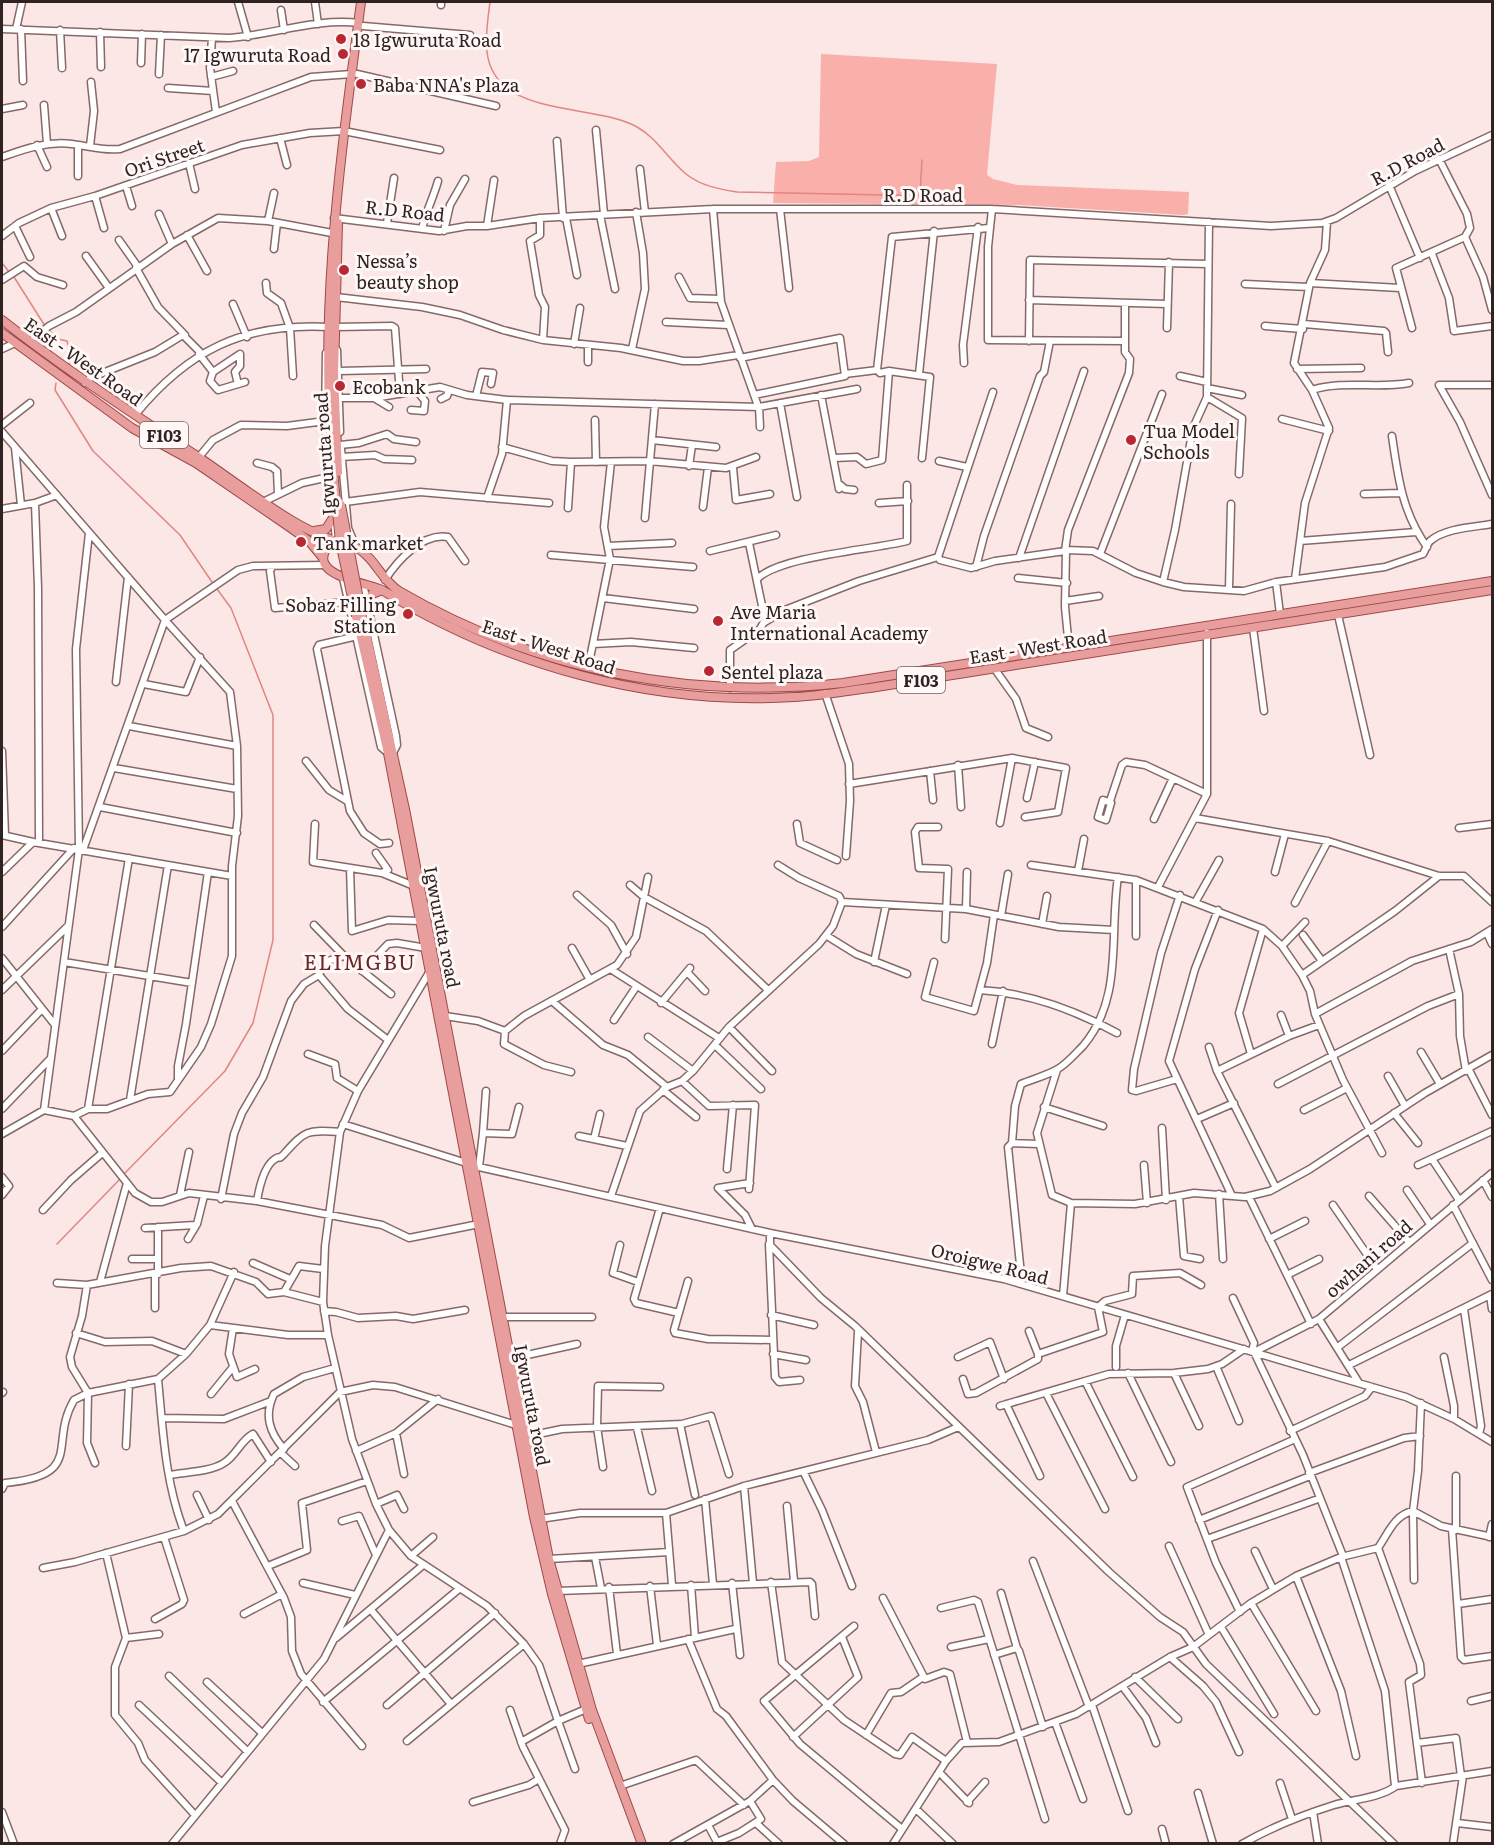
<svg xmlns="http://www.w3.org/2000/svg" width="1494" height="1845" font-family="Literata,serif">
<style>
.green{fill:#f9afaa}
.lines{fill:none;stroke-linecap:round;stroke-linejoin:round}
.stream{stroke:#e18682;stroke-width:1.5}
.minor-casing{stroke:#866967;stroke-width:9}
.major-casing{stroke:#9f4948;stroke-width:10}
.minor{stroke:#fff;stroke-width:6}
.major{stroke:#e99e9e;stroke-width:8}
.major-bridge-casing{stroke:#9f4948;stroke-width:10;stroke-linecap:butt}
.major-bridge{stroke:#e99e9e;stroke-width:8}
.poi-dot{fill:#b82832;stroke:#fff8f7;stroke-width:2}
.labels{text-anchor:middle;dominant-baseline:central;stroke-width:6;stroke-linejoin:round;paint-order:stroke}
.shield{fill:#fff8f7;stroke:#6d6362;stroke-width:1.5}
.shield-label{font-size:16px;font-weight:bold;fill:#2f2322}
.poi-label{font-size:18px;fill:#2f2322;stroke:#fff8f7;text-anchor:start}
.street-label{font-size:18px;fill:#2f2322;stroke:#fff8f7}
.quarter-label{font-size:21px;letter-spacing:1.5px;fill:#6b2526;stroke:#fff8f7}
</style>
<rect width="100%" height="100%" fill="#fbe7e5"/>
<!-- green -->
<path class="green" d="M821 54 997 64 987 175 993 179 1017 185 1189 192 1188 214 1183 215 1019 205 773 203 776 162 809 161 819 157Z"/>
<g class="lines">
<!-- stream -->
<path class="stream" d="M490 2C488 18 485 35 487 52 495 119 592 102 637 127 657 138 668 159 686 174 701 186 719 189 737 192L935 196
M920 195 922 160
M2 263 10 273
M14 277 45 326
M48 329 58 339 67 341 71 356 69 364
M56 383 55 390 93 451 180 535 214 585
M124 1174 225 1071 253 1023 273 940V715L231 608 217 589
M57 1244 121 1178"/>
<!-- minor casing -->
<g class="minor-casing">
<path id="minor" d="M238 2 248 37
M315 2 318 24
M441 5V2
M281 10 284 30
M363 26 470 35
M2 29 229 38C272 35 315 18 359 23
M16 29 22 2
M21 29 23 81
M60 30 62 68
M100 32 101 67
M212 38 210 68 216 112
M141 63 142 34
M159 74 161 35
M357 74 496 106
M211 77 233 71
M168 88 213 91
M44 105 47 144
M2 109 23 105
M596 130 604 214
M349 132 440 150
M280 138 287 165
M557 141 563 218
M37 145 47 167
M90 146 94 111 91 82
M2 157C25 149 46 141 72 144 88 146 103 151 120 149L311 77 352 74
M189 163 195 189
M640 169 645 212
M78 176V145
M1389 185 1420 258
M126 186 132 206
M95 196 104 228
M51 208 62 236
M713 209 721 302 758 406
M780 209 789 288
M992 209 988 247V340L1125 341
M159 214 172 244
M600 215 615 289
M334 218 439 231 467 226H487L540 218 713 209H992L1271 226 1322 223 1336 218 1415 171 1492 135
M540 218V235L530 241 539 295 545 307 543 340
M566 218 577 275
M268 221 274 193
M387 223 394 178
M15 226 30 257
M487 226 494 180
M422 229C426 211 433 199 438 181
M444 231 450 205 465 179
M187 235 207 271
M2 236 19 223 51 208 95 196 242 145 310 133 344 131
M1465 237 1483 277 1492 310
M119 240 138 267
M274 249 277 223
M1432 254 1449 298 1454 331 1492 326
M86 256 109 288
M136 268 158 307 185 335
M679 277 690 298 720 299
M2 280 24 266 37 277 63 285
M266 283 267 293 281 303 290 328 293 376
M1310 283 1400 288
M1245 284 1309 287
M336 297 422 307 460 315 503 330 543 340 621 348 683 361H699L738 355
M1029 300 1167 304
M233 304 247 337
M666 322 728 325
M1304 324 1384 331 1386 333 1388 352
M1265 326 1303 329
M335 327 392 326 395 328 400 394
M1167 328 1169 262
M1412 328 1396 268 1465 237 1470 228 1467 214 1439 159
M30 341 49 326 76 312 172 244 218 218 268 221 332 233
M1029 341 1030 260 1208 264
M574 344 580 308
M588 346V362
M2 349 15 343
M632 349 645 289 643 253 636 212
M337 350 340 432
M326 353 325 421 336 541
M199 354 213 372 210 381 218 390 245 382
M740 358 840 338 845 376 754 395
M964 363 963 345 978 227
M1297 369 1361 368
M877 370 892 237 989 228
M339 371 426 369
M213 372 240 354V366L235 372 238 384
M845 374 877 370 880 373 889 371 930 377 922 458
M919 374 934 231
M1180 376 1207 382
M85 383 90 378 155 352 183 335 201 353
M1492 385H1439L1460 422 1492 495
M1207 388 1242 395
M1312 390C1344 380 1377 389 1409 383
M821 395 839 489
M476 396 482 372 493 373 491 384
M1207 397 1242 418 1239 474
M339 398H374L440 387 467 395 507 400 759 407 857 389
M374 398 389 407
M441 399 447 396 449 390
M780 403 797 497
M759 407 760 427
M411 410 424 411 425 401 417 391
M135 415C188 350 245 322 330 327
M1282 419 1329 431
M595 420 596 462
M2 425 30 403
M2 432 165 620 83 850
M1392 436C1398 477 1402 512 1427 547
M652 440 716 447
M340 445 359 443 387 434 394 439 416 442
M502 447 552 461 571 462 649 461 726 468 756 457
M15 448 21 505
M341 449 348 528 356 547
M199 457 213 440 241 425 287 426 325 421
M341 457 375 455 384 459 412 460
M834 458 857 457 866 464 882 460 889 371
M939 461 967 467
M257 463 272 467 277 471 278 494
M689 466 692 445
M733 468 736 500 770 494
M838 483 845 489 854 490
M1364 494 1400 493
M487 498 502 454 507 400
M263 502 302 483 329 477
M345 502 420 492 549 503
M35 503 38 588 39 843
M879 503 908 501
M703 507 708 467
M568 508 571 462
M2 509 35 503 57 495
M645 518 655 404
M1300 541 1416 532
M608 546 672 543
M710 551 776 535
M1100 554 1162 394
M551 555 693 567
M938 557 940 560 971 568 995 561 1065 551 1068 530 1129 373 1130 359 1125 352V303
M938 557 993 392
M1019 558 1084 371
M272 567 270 571 275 608 348 602
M976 567 984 536 1040 376 1044 372 1050 341
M343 578 381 747 388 753
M758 578C782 556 871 550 907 541V485
M1018 578 1067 583
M1295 579 1305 503 1329 428 1312 390 1294 363 1310 283 1325 250 1327 222
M385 580C397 561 423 532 448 537L465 561
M1163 582 1175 530 1193 428 1207 397 1209 222
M1276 582 1280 614
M363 584 396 736 397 745 393 753
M1229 589 1231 504
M603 598 694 609
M1065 601 1099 596
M1338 615 1370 755
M765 622 785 610 859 581 938 557
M1253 628 1264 711
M357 636 319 645 317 649 350 811 364 833 380 844 389 843
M593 644 631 642 694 648
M1069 648 1065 607 1066 550 1093 551 1136 573 1163 582 1184 587 1244 591 1276 582 1385 567 1423 554C1425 551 1427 544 1430 541 1445 528 1474 527 1492 524
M588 668 610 559 604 527 611 462
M994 668 1016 699 1026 728 1048 737
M116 682 128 577
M144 684 186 692 200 657
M730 688V650L760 629 765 620 749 543
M825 693 849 764 850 801 846 856
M129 726 237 746
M2 751 5 835
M306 761 329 790 347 801
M958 765 961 807
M114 768 237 789
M930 771 933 800
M849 784 1012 758 1066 768 1058 812 1025 817
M1027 798 1035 762
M1103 800 1111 803 1106 820 1098 817Z
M1110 801 1122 765 1126 762 1145 765 1207 794
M100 807 237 833
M1195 818 1328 841 1439 876H1464L1492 902
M1154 819 1173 778
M1000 823 1012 758
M315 824 313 862 382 873 414 886
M797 824 800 843 837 860
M938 827H918L915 832 919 868 948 869 945 939
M1459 828 1492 824
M2 835 33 842 232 876
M376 853 388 870 382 873
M778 865 799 878 839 896 842 902
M1031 865 1136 880 1263 929 1282 946 1302 975 1310 991 1315 1014 1343 1080 1382 1153
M350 868 352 931 388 920 421 921
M1078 871 1084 839
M2 872 33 842
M1275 872 1285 834
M1136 880V936
M630 885 644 897 706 931 768 990
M1158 887 1207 794V633
M577 895 611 925 627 954
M1196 901 1219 860
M842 902 966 909 1059 927 1114 930
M1295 903 1328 841
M966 909 967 872
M1218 910 1195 969 1169 1061 1232 1196
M1001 916 1008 874
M1042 924 1047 896
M314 925 344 956 391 994
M2 927 74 848
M1487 933 1492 944
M1303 935 1322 961
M827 936 856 954 907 974
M1282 946 1305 922
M572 948 590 980
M1449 949 1459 994 1460 1036 1466 1071
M2 958 55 1025
M64 962 192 983
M874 962 886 905
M934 962 925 997 974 1011 987 963 994 915
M612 970 719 1038
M362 971 388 944 397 943 426 948
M430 971 358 1091 340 1132 325 1246 323 1302 328 1335 352 1439 376 1504 389 1530 411 1556 487 1606 524 1644 539 1665 558 1721 586 1709
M687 972 705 991
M319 975 348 1009 388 1040
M1302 975 1395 911 1439 876
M2 990 68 926
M980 990C1028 993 1075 1010 1117 1033
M552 1001 603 1045 628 1055 667 1087
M661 1003 690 968
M1315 1014 1412 961 1471 942 1492 929
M1281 1015 1289 1036
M445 1016 478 1021 505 1031
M614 1020 636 987
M729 1027 772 1071
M648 1037 693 1071
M992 1044 1003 991
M716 1046 761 1089
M1209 1047 1217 1071 1276 1188
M2 1051 42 1009
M1421 1052 1440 1084
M308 1054 335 1064 337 1078 358 1091
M1251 1054 1239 1013 1263 929
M1057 1070 1037 1133 1052 1195 1071 1203 1135 1204 1194 1193 1245 1197 1270 1191 1310 1169 1425 1093 1492 1055
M1469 1070 1492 1115
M1217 1071 1289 1036 1319 1025
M571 1072 544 1065 504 1044 505 1031 524 1016 617 965 636 937 648 877
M1388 1076 1405 1106
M1177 1079 1136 1091 1132 1090 1134 1069 1161 953 1180 895
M178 1080V1066L186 1024 208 872
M682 1081 709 1106 755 1105 749 1189
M1278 1084 1428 1006 1459 994
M663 1090 696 1117
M130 1100 168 865
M1044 1107 1103 1126
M2 1109 50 1059
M88 1109 129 858
M44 1110 79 849 76 649 89 533
M1304 1110 1347 1088
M1394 1113 1418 1143
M74 1116 135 1193 151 1202H162L189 1193 257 1201 382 1225 409 1238 479 1224
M1197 1119 1234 1103
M343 1124 479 1167 770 1233 1004 1279 1406 1397 1454 1419 1492 1442
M1162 1128 1166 1200
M483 1133 486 1091
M2 1134 44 1110 74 1116 88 1109H107L148 1094 170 1092 201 1047 211 1024 232 956V866L238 816 237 746 230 692 165 620 238 570 253 566 326 565
M579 1136 627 1146
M594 1139 600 1114
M1012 1143 1038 1144
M1432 1159 1459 1200
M1144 1165 1147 1203
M1418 1165 1492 1131
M479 1167 483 1133 512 1134 519 1107
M727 1169 733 1105
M2 1177 9 1186 2 1195
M1483 1180 1492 1197
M750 1183 718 1188 745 1215 752 1229
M1407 1190 1430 1224
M1219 1194 1223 1259
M180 1195 189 1152
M611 1196 640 1111 667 1087 682 1081 693 1071 729 1027 819 944 833 926 842 902
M1179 1196 1184 1256 1200 1259
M1369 1196 1409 1242
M1249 1197 1311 1324
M221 1199 234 1134 242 1113 263 1077 291 1001 304 984 319 975 324 962 344 956
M257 1201C259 1189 264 1166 275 1159 282 1154 277 1161 283 1155 305 1131 306 1129 340 1132
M1333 1205 1377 1269
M1453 1205 1492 1280
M660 1208 634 1299 636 1303 679 1313
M43 1210 71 1180 101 1154
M158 1227V1274
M145 1228 195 1225
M770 1233V1245L821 1298 855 1326 1109 1572 1160 1617 1183 1632 1206 1664 1394 1844
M188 1239 197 1224 204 1196
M1269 1239 1305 1221
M769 1244 775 1377 779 1382 800 1380
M620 1245 613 1273 638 1282
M132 1259H158
M253 1263 290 1279
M155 1274V1308
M1287 1275 1319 1259
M688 1281 674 1330 675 1333 708 1339 772 1340
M100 1282 127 1183
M57 1283 87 1285 181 1268 211 1266 256 1282 268 1294 284 1292 323 1302
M1022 1284 1008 1147 1012 1143 1015 1106 1021 1084C1033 1079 1045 1076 1056 1070 1066 1065 1075 1054 1083 1046 1124 998 1109 935 1118 877
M87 1285 82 1316 70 1357 72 1367 88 1393
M284 1292 299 1266 323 1269
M1490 1295 1492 1309
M1063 1296 1071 1203
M1233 1298 1254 1343 1252 1351
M1464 1309 1481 1426 1479 1434
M324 1311 336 1312 358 1318 396 1316 413 1319 465 1310
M771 1315 814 1325
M502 1317H592
M1319 1319 1359 1383
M210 1325 288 1335H328
M233 1328 229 1354 237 1377 255 1369
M1029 1331 1038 1354
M858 1332 855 1386 863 1402 876 1452
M76 1333 105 1342 152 1341 186 1354
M1338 1347 1473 1243
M773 1354 806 1360
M958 1357 990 1342 1004 1379
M1444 1357 1454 1406V1419
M509 1359 577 1344
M1349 1365 1492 1294
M1216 1366 1239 1421
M1116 1367V1346L1125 1315
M1128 1373 1171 1462
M1174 1373 1199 1426
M158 1379C163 1431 165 1482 184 1531
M963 1379 968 1394 976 1393 1038 1359V1354L1103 1332 1098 1307 1105 1301 1132 1294 1133 1276 1180 1273 1201 1285
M1085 1381 1133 1477
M2 1393 3 1392
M88 1393 87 1443 95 1463
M1046 1393 1105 1509
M211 1394 233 1367
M1006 1404 1040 1476
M1000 1406 1109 1374 1174 1373 1208 1369 1222 1364 1244 1349
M162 1418 224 1419 271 1401
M680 1424 695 1495
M637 1428 652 1491
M1290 1431 1365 1396 1372 1387
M396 1433 404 1474
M524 1437 562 1429 682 1424 711 1416 729 1474
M126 1446 129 1384
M284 1449C269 1432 264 1415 274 1394L303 1377 335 1368
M356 1451 396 1433 438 1399
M281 1453 295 1466
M603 1467 597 1427 598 1386 660 1387
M804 1473 822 1510 852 1586
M1309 1473 1404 1438 1420 1436
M169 1475C185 1472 210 1472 224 1463 237 1455 240 1441 253 1434L271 1462
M744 1486 753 1583
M2 1489 5 1483C86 1475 48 1444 74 1400L88 1393 158 1379 186 1354 210 1325 234 1272
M197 1495 209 1520
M705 1499 713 1584
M232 1501 284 1598 291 1617 292 1651 301 1674 362 1746
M376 1504 397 1495 404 1509
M787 1506 794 1581
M666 1513 672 1585
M540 1519 580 1513H666L744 1486 928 1440 958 1427
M1199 1520 1310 1476
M342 1521 359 1516 376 1555
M1452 1529 1461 1657 1464 1660 1492 1656
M1456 1530V1476
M1489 1537 1492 1524
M1207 1539 1318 1499
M1169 1546 1209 1635
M1378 1548 1420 1664 1421 1675 1409 1682 1422 1783
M1255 1551 1273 1589
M106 1553 126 1638 115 1667V1715L138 1743 145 1760 194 1814
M411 1556 433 1537
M1343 1556 1303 1455 1254 1352 1319 1319 1492 1173
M595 1557 601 1588
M1341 1557 1385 1691 1395 1786
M549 1559 669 1552
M1033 1561 1089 1707
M268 1566 307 1550 302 1503 367 1481
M43 1568 75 1562 184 1531 218 1514 340 1392 373 1385 395 1387 516 1425
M1296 1576 1341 1691 1356 1756
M1414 1580 1413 1511 1418 1471 1421 1403
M771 1582 782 1662 844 1720 895 1754 900 1755 912 1737 946 1761
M303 1583 355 1595
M732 1583 740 1655
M691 1585 695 1637
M650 1586 657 1645
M609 1587 617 1654
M557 1591 810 1582 812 1584 815 1616
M1001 1593 1017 1648
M883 1598 925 1679 944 1672 950 1674 967 1742
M1251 1603 1316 1711
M1458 1604 1492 1599
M941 1608 974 1600 978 1602 1045 1819
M371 1610 451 1704
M1240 1612 1216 1563 1187 1487 1293 1440
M244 1614 282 1594
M155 1619 182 1604 184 1600 164 1537
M854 1626 764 1701 800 1744 902 1829
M1221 1627 1274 1714
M126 1638 159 1634
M336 1638 422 1566
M688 1639 717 1709 726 1716 773 1780 793 1801 844 1844
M951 1647 989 1639
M994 1655 1017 1648 1019 1651 1043 1727
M1170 1657 1203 1686 1216 1702 1239 1752
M578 1664 735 1629
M169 1676 247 1751
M1135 1677 1178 1719
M207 1682 262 1733
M1123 1687 1146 1718 1156 1743
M1471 1701 1492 1696
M323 1702 459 1589
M139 1705 221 1782
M387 1705 495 1613
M1092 1705 1128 1811
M510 1710 523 1747 565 1830 560 1844
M1055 1722 1083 1799
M866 1735 891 1693 901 1692 923 1677
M793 1737 858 1677 842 1637
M407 1741 524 1644
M521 1742 558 1721 575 1769
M1417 1743 1456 1738 1461 1776
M939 1772 969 1803
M1280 1783 1292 1819
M620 1786 696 1760 744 1805
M1198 1793 1213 1844
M473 1802 529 1785 539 1779
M967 1802 985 1782
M916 1809 953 1844
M2 1812 14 1844
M1313 1812 1318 1844
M756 1823 779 1844
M1457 1823 1492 1827
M708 1825 717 1842 739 1833 761 1819 750 1801
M1162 1829 1166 1844
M172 1844 324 1659 389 1530
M673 1844 750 1801 773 1780
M893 1844 946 1761 962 1743 999 1742 1076 1714 1170 1657 1193 1647 1251 1603 1296 1576 1341 1557 1378 1548C1388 1534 1394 1515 1413 1511L1441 1526 1492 1537
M1242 1844C1272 1827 1302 1815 1334 1805 1354 1799 1380 1798 1396 1786L1492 1771
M1453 1844 1463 1776"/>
</g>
<!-- major casing -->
<g class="major-casing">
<path id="major" d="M2 320C64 369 131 412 197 456 228 477 259 501 291 520 304 528 316 534 330 539 339 543 348 543 357 548 376 559 381 580 399 591 535 670 688 700 843 683L1492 581
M2 333 132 428 196 463 288 526 309 541 323 558
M338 472 334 373 338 223
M334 481C317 320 340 161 361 2
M314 531 326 529 333 518
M333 541C299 574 363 582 382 590 504 665 650 706 794 697 819 696 845 691 870 688L1492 590
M367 604 372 594 382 590
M362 615 405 809 549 1559 592 1710 642 1844
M356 616 388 753 534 1517 552 1594 589 1719"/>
</g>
<!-- minor -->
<use href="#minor" class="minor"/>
<!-- major -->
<use href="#major" class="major"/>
<!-- major-bridge casing -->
<g class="major-bridge-casing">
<path id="major-bridge" d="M334 481 340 542 356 616
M341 505 362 615"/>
</g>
<!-- major-bridge -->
<use href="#major-bridge" class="major-bridge"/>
</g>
<!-- markers -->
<g class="poi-dot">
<circle cx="341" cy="39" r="6"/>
<circle cx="343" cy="54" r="6"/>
<circle cx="361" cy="84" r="6"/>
<circle cx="344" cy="270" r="6"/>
<circle cx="340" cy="386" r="6"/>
<circle cx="1131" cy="440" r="6"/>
<circle cx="301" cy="542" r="6"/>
<circle cx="408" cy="614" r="6"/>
<circle cx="718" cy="621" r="6"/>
<circle cx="709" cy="671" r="6"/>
</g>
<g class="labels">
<!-- shield labels -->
<g class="shield">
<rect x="140" y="422" width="48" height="26" rx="4.5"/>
<rect x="897" y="667" width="48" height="26" rx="4.5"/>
</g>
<g class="shield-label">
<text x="164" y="435">F103</text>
<text x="921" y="680">F103</text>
</g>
<!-- poi labels -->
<g class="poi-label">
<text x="353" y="39">18 Igwuruta Road</text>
<text x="331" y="54" text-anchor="end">17 Igwuruta Road</text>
<text x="373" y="84">Baba NNA's Plaza</text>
<text x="356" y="260">Nessa’s<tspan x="356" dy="21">beauty shop</tspan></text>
<text x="352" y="386">Ecobank</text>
<text x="1143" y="430">Tua Model<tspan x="1143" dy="21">Schools</tspan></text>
<text x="313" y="542">Tank market</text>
<text x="396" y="604" text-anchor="end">Sobaz Filling<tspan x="396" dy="21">Station</tspan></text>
<text x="730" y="611">Ave Maria<tspan x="730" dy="21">International Academy</tspan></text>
<text x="721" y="671">Sentel plaza</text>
</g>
<!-- street labels -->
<g class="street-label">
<text transform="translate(164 157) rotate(-19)">Ori Street</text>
<text transform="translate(1407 161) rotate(-28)">R.D Road</text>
<text x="923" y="194">R.D Road</text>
<text transform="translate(405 210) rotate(6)">R.D Road</text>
<text transform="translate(84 361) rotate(35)">East - West Road</text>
<text transform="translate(324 454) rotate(-94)">Igwuruta road</text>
<text transform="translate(549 646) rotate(18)">East - West Road</text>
<text transform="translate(1038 646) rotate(-9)">East - West Road</text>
<text transform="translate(443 927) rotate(79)">Igwuruta road</text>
<text transform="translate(1368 1258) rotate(-41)">owhani road</text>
<text transform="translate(990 1263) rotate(14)">Oroigwe Road</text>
<text transform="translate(533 1405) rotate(79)">Igwuruta road</text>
</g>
<!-- quarter labels -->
<g class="quarter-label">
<text x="360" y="960">ELIMGBU</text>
</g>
</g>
<!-- border -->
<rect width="1494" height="1845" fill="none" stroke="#2f2322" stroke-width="6"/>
</svg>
